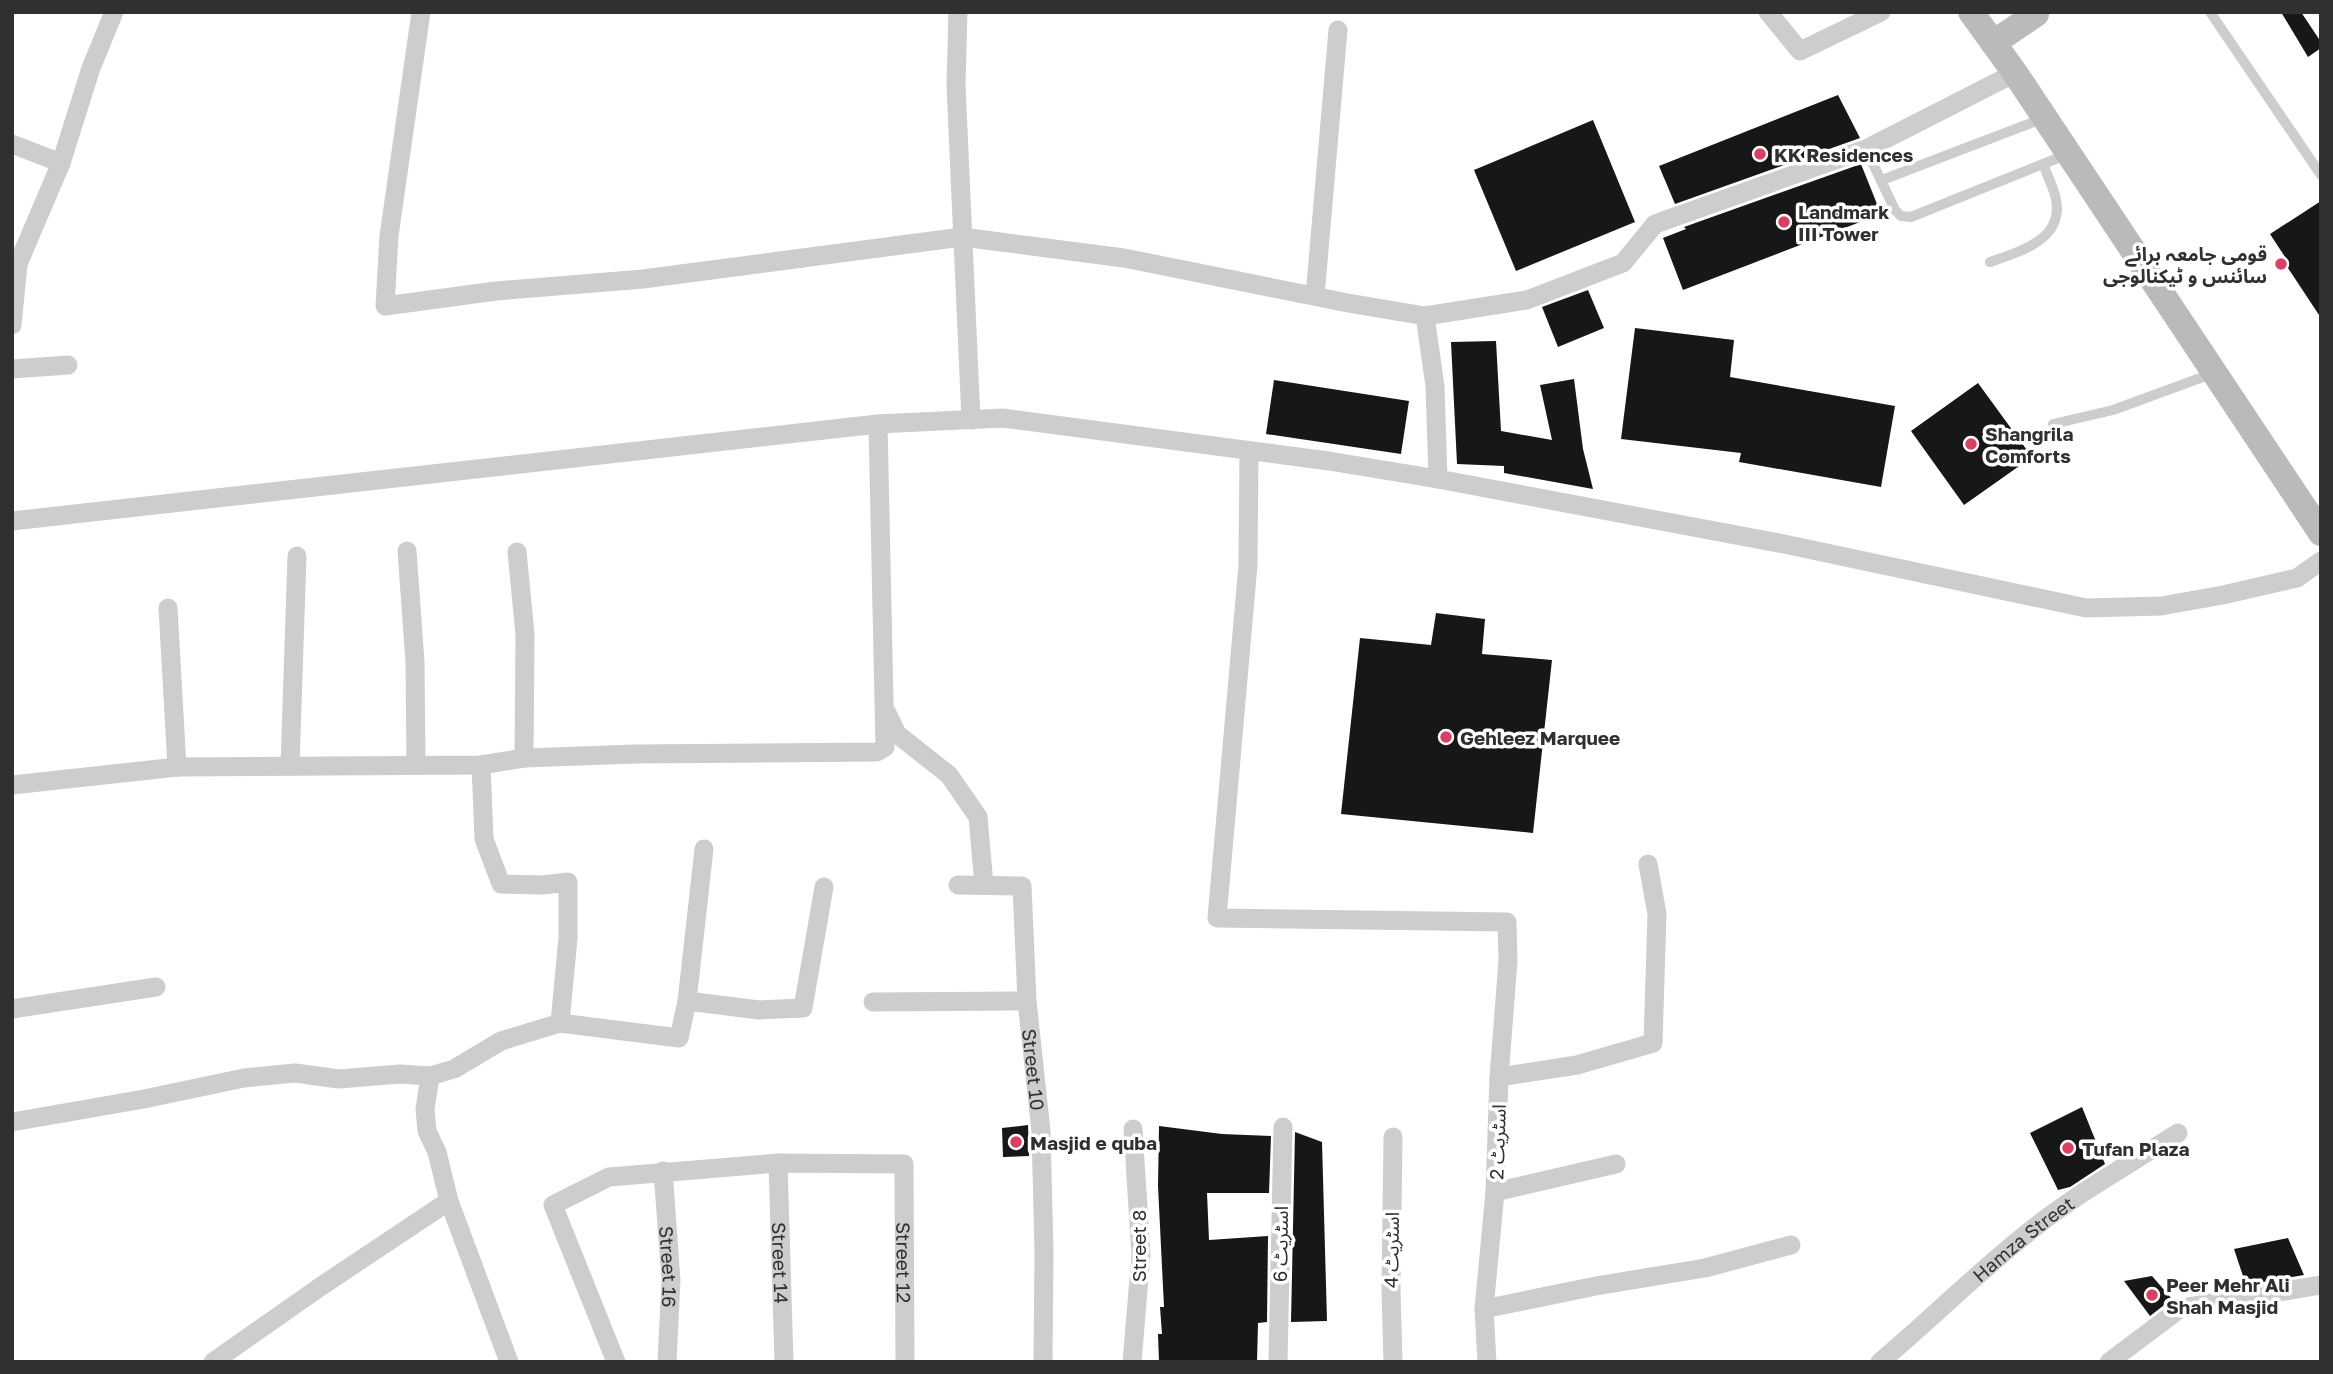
<svg xmlns="http://www.w3.org/2000/svg" width="2333" height="1374" font-family="'Golos Text','Noto Sans Arabic',sans-serif">
<style>
.building{fill:#171717}
.lines{fill:none;stroke-linecap:round;stroke-linejoin:round}
.service{stroke:#cdcdcd;stroke-width:10}
.minor{stroke:#cdcdcd;stroke-width:19}
.secondary{stroke:#bababa;stroke-width:26}
.poi-dot{fill:#d84163;stroke:#fff;stroke-width:2.5}
.labels{text-anchor:middle;dominant-baseline:central;stroke-width:7;stroke-linejoin:round;paint-order:stroke}
.poi-label{font-size:19px;font-weight:bold;fill:#303030;stroke:#fff;text-anchor:start}
.street-label{font-size:19px;fill:#303030;stroke:#fff}
</style>
<rect width="100%" height="100%" fill="#fff"/>
<!-- building -->
<path class="building" d="M2281 12H2301L2321 42V48L2308 57Z
M1838 95 1860 138 1675 204 1659 166Z
M1593 120 1635 222 1516 271 1474 170Z
M1861 164 1881 214 1683 290 1663 238 1686 229 1684 227Z
M2321 201V318L2284 262 2287 260 2270 234Z
M1588 290 1604 328 1558 347 1542 307Z
M1635 328 1734 340 1730 377 1895 406 1881 487 1739 462 1741 453 1621 439Z
M1496 341 1501 431 1552 440 1540 385 1574 379 1583 449 1593 489 1504 473V466L1457 464 1451 342Z
M1274 380 1409 401 1401 454 1266 434Z
M1978 383 2032 457 1964 505 1911 431Z
M1436 613 1485 619 1482 654 1552 660 1533 833 1341 814 1360 638 1431 645Z
M2082 1107 2105 1164 2070 1187 2058 1190 2030 1133Z
M1028 1125 1029 1156 1003 1157 1002 1128Z
M1159 1126 1222 1134 1271 1136 1269 1193H1207L1209 1240 1268 1236 1267 1322 1258 1323 1257 1362H1159L1158 1334H1162L1160 1307H1164L1158 1186Z
M1295 1132 1322 1142 1327 1321 1291 1322Z
M2288 1238 2304 1275 2246 1285 2234 1249Z
M2152 1276 2172 1299 2150 1316 2124 1281Z"/>
<g class="lines">
<!-- service -->
<path class="service" d="M2210 12 2321 175
M1866 149 1895 210 1901 216 1911 217 2068 154
M1882 180 2044 118
M1990 262C2021 251 2067 239 2055 195 2052 185 2047 174 2043 164
M2053 424 2113 410 2214 373"/>
<!-- minor -->
<g class="minor">
<path d="M421 12 389 236 385 306 496 291 643 279 962 237 1124 258 1348 303 1425 316 1527 300 1623 263 1655 224 1866 149 2015 73"/>
<path d="M958 12 956 85 971 420"/>
<path d="M1768 12 1800 51 1881 12"/>
<path d="M12 144 61 163"/>
<path d="M1315 296 1338 30"/>
<path d="M1425 316 1435 386 1438 479"/>
<path d="M12 325 18 264 61 163 91 68 114 12"/>
<path d="M12 369 68 365"/>
<path d="M1249 451 1248 565 1217 918 1507 922 1508 961 1499 1077 1495 1192 1484 1309 1487 1362"/>
<path d="M12 521 878 424 1003 418 1329 461 1438 479 1784 544 2086 608 2161 606 2223 595 2297 578 2321 561"/>
<path d="M407 551 415 662 416 764"/>
<path d="M517 552 525 634 524 758"/>
<path d="M168 608 177 767"/>
<path d="M887 713 897 734 949 775 978 817 984 885"/>
<path d="M481 765 484 839 501 884 543 885 568 882V938L560 1023"/>
<path d="M290 766 297 556"/>
<path d="M12 785 177 767 481 765 524 758 635 754 877 752 885 747 878 424"/>
<path id="s1" d="M958 885 1022 886 1027 1001 1041 1131 1044 1252 1043 1362"/>
<path d="M687 1001 704 849"/>
<path d="M873 1002 1027 1001"/>
<path d="M12 1009 156 987"/>
<path d="M430 1076 454 1069 501 1041 560 1023 679 1038 687 1001 759 1010 803 1008 824 887"/>
<path d="M1499 1077 1577 1065 1653 1043 1657 914 1648 864"/>
<path d="M12 1122 144 1099 244 1078 295 1073 339 1079 400 1074 430 1076 425 1109 427 1131 437 1152 449 1201 509 1362"/>
<path d="M1393 1137 1391 1290 1393 1362"/>
<path id="s2" d="M778 1163 784 1362"/>
<path id="s3" d="M663 1171 671 1280 667 1362"/>
<path d="M1495 1192 1616 1164"/>
<path d="M1484 1309 1596 1286 1705 1268 1791 1245"/>
<path d="M213 1362 320 1287 449 1201"/>
<path id="s4" d="M616 1362 553 1205 609 1177 778 1163 904 1164 905 1362"/>
<path d="M1132 1362 1141 1255 1133 1129"/>
<path d="M1278 1362 1283 1127"/>
<path id="s5" d="M1880 1362C1931 1319 1978 1272 2030 1231 2076 1194 2128 1165 2178 1133"/>
<path d="M2109 1362 2181 1308 2321 1285"/>
</g>
<!-- secondary -->
<path class="secondary" d="M1971 12 2015 73 2321 533
M1993 43 2036 14"/>
</g>
<!-- markers -->
<g class="poi-dot">
<circle cx="1760" cy="154" r="7"/>
<circle cx="1784" cy="222" r="7"/>
<circle cx="2281" cy="264" r="7"/>
<circle cx="1971" cy="444" r="7"/>
<circle cx="1446" cy="737" r="7"/>
<circle cx="1016" cy="1142" r="7"/>
<circle cx="2068" cy="1148" r="7"/>
<circle cx="2152" cy="1295" r="7"/>
</g>
<g class="labels">
<!-- poi labels -->
<g class="poi-label">
<text x="1774" y="154">KK Residences</text>
<text x="1798" y="211">Landmark<tspan x="1798" dy="22">III Tower</tspan></text>
<text x="2267" y="253" text-anchor="end">قومی جامعہ برائے<tspan x="2267" dy="22">سائنس و ٹیکنالوجی</tspan></text>
<text x="1985" y="433">Shangrila<tspan x="1985" dy="22">Comforts</tspan></text>
<text x="1460" y="737">Gehleez Marquee</text>
<text x="1030" y="1142">Masjid e quba</text>
<text x="2082" y="1148">Tufan Plaza</text>
<text x="2166" y="1284">Peer Mehr Ali<tspan x="2166" dy="22">Shah Masjid</tspan></text>
</g>
<!-- street labels -->
<g class="street-label">
<text stroke="none"><textPath href="#s1" startOffset="248">Street 10</textPath></text>
<text transform="translate(1497 1142) rotate(-88)">اسٹریٹ 2</text>
<text stroke="none"><textPath href="#s5" startOffset="189">Hamza Street</textPath></text>
<text transform="translate(1280 1244) rotate(-89)">اسٹریٹ 6</text>
<text transform="translate(1138 1246) rotate(-90)">Street 8</text>
<text transform="translate(1391 1250) rotate(-89)">اسٹریٹ 4</text>
<text stroke="none"><textPath href="#s2" startOffset="100">Street 14</textPath></text>
<text stroke="none"><textPath href="#s4" startOffset="626">Street 12</textPath></text>
<text stroke="none"><textPath href="#s3" startOffset="96">Street 16</textPath></text>
</g>
</g>
<!-- border -->
<rect width="2333" height="1374" fill="none" stroke="#303030" stroke-width="28"/>
</svg>
